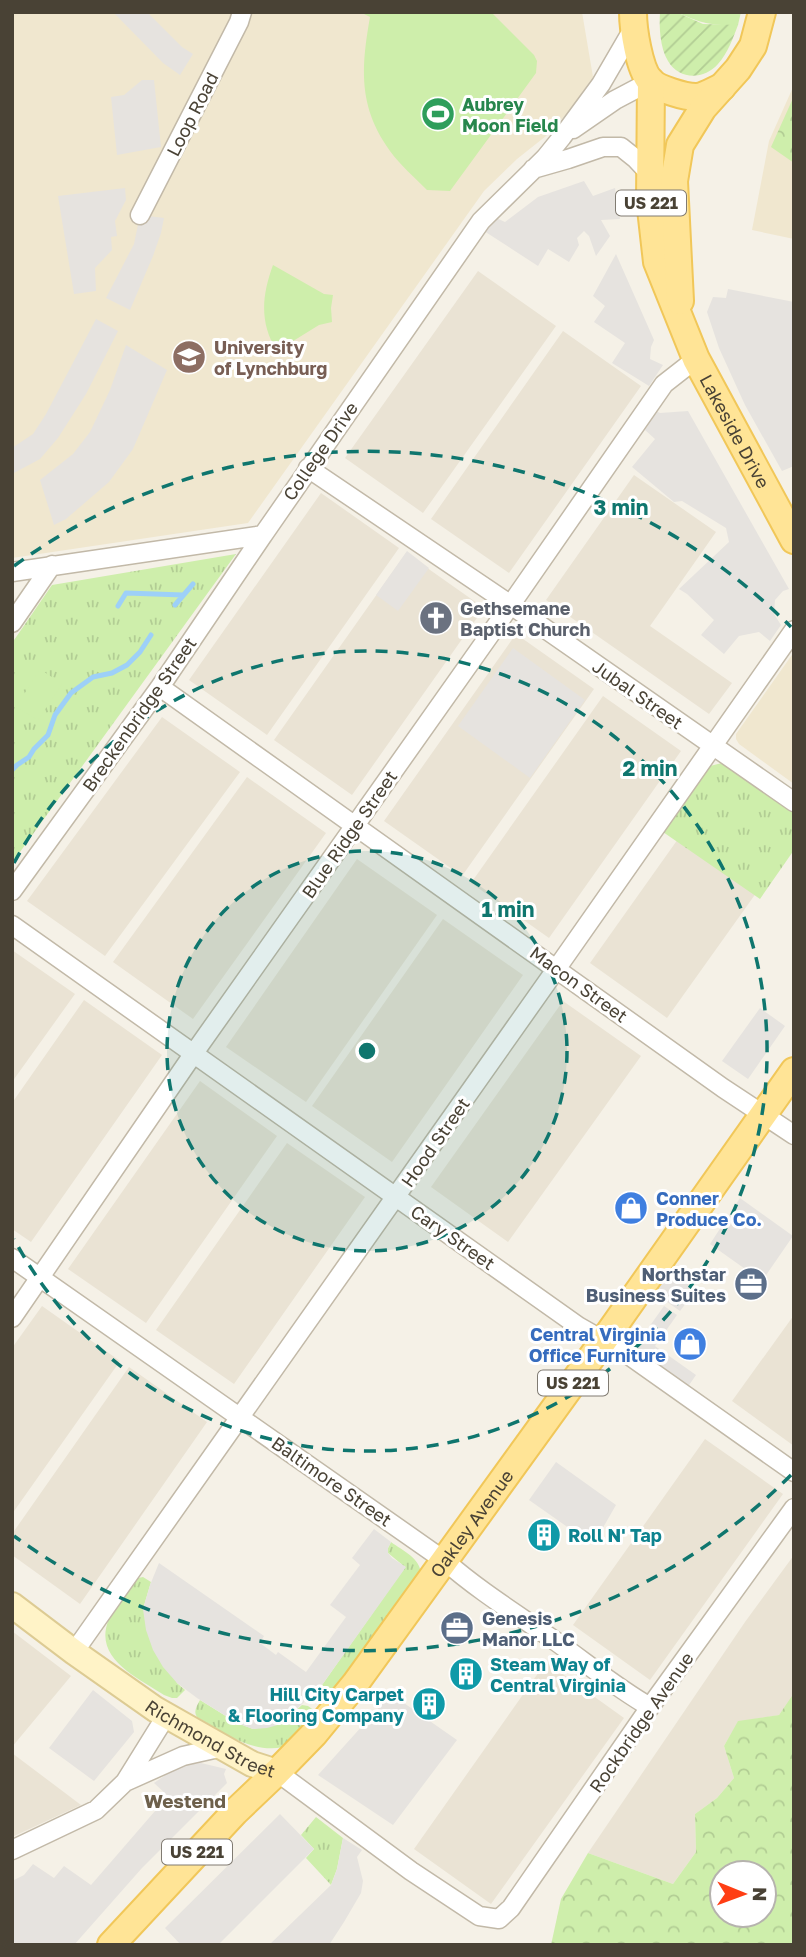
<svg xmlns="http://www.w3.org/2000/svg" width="806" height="1957" font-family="'Golos Text',sans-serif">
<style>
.residential{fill:#eae3d4}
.education{fill:#f0e7cf}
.grass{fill:url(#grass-tufts)}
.forest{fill:url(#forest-crowns);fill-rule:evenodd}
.garden{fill:url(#garden-furrows)}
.pitch{fill:#ceeeab}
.parking{fill:#e6e3df}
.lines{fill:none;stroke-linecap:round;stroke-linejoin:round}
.stream{stroke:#9dd0f8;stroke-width:5}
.street-casing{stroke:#c2b9a8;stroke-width:21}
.secondary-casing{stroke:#ddcb93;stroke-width:28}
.primary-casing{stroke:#f1c759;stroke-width:30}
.street{stroke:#fff;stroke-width:18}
.secondary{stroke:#fff3c7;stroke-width:24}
.primary{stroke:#ffe496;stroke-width:26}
.ring{fill:none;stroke:#0f766e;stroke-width:3.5;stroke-dasharray:12 9}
.labels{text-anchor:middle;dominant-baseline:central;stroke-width:6;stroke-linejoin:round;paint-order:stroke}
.shield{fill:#fff;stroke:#807b72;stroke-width:2}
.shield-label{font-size:16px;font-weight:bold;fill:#494235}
.leisure-label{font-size:18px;font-weight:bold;fill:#27864d;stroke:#fff;text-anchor:start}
.street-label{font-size:18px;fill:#494235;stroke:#fff}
.education-label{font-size:18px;font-weight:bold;fill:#785e54;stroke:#fff;text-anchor:start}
.worship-label{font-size:18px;font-weight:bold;fill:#5b616d;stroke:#fff;text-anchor:start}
.shop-label{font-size:18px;font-weight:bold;fill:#366cbe;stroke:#fff;text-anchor:start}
.service-label{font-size:18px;font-weight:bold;fill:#4e5e75;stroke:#fff;text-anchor:end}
.culture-label{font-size:18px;font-weight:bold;fill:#0d838f;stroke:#fff;text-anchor:start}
.neighbourhood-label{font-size:19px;font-weight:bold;fill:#6d604b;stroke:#fff}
.centre{fill:#0f766e;stroke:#fff;stroke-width:3.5}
.ring-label{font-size:21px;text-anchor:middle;font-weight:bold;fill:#0f766e;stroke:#fff;stroke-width:6;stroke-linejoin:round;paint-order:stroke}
</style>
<defs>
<pattern id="grass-tufts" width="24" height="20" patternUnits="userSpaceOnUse" patternTransform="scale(1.75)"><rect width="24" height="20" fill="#ceeeab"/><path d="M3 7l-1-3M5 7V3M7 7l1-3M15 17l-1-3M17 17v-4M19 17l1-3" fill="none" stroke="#b2cd94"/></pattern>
<pattern id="forest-crowns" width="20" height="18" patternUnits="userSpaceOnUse" patternTransform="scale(1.75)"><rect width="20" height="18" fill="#ceeeab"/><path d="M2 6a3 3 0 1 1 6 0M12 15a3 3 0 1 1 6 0" fill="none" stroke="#b2cd94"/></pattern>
<pattern id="garden-furrows" width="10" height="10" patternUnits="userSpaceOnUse" patternTransform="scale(1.75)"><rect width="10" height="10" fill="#ceeeab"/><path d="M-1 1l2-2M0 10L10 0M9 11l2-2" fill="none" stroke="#b2cd94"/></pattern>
</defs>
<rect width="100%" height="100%" fill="#f5f1e7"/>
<!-- residential -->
<path class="residential" d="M478 271 556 326 423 513 345 458Z
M563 331 641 386 509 573 431 519Z
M634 475 716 532 650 626 732 683 709 714 546 600Z
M321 493 399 548 267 735 189 680Z
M406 553 484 608 352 795 274 740Z
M516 634 594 689 462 876 384 821Z
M603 696 681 751 549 938 471 883Z
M162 717 240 772 105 956 27 901Z
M247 777 326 833 193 1019 113 962Z
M700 808 794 840 667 1018 590 963Z
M357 859 437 915 306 1102 226 1047Z
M443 919 523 975 392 1162 312 1106Z
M12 950 75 994 12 1082Z
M84 1000 162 1055 31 1242 12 1229V1103Z
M563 1001 641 1056 508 1242 431 1187Z
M200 1081 277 1136 146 1323 68 1269Z
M287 1143 365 1197 234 1384 156 1330Z
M42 1306 120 1361 12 1514V1348Z
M794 1315V1446L732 1401Z
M129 1367 207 1422 80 1604 12 1555V1534Z
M705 1439 783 1494 650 1680 573 1625Z
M794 1555V1696L779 1715 738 1722 724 1746 734 1778 717 1798 695 1814 696 1852 673 1884 588 1853 745 1622Z
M12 1631 71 1676 12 1747Z
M546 1662 624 1718 491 1904 414 1849Z
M12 1753 81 1805 12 1837Z"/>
<!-- education -->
<path class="education" d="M12 12H582L593 77 570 110 546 136 517 159 484 191 248 523 12 558Z
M794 85V239L752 230 769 141Z
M794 652V784L739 744 736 739V734Z"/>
<!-- grass -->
<path class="grass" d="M676 12H741L738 25C711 26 701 23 676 12Z
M236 554 12 863V643L52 585Z
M722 763 730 766 794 809V850L760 899 663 832 710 766Z
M391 1542C403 1551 421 1558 421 1575L335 1697 322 1685 405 1567 388 1553V1548Z
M143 1577 151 1582 143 1609 177 1683 185 1690 177 1698H172L164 1695C138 1678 92 1658 109 1619 116 1604 128 1591 138 1578Z
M200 1700 237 1723 253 1729 281 1724 302 1705 308 1706 319 1714 283 1747C253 1754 222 1732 197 1717 193 1711 197 1706 200 1700Z
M316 1817 343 1838 337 1869 331 1885 306 1858 314 1849 301 1835Z"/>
<!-- forest -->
<path class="forest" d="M794 96V163L771 147Z
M792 1696H794V1945H551L561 1899 588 1853 673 1884 696 1852 695 1814 717 1798 734 1778 724 1746 738 1721 779 1715ZM722 1873H764V1915H722Z"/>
<!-- garden -->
<path class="garden" d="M660 12H676L703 24 738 25C733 38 728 53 718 64 704 80 679 80 668 61 660 48 659 27 660 12Z"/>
<!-- pitch -->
<path class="pitch" d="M360 12H491L534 55 537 61 536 73 450 191 427 190C415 178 400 165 390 151 358 107 361 68 370 17Z
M273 265 324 294 333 295 331 308 332 322 319 325 277 351C259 323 262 295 273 265Z
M40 669 62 684 38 720 16 707Z"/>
<!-- parking -->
<path class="parking" d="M147 12 182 47 193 54 180 75 163 63 114 13Z
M142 80H154L161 147 117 155 111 97 124 95Z
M584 181 593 196 615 188 620 219 601 220 610 236 596 256 589 236 584 231 577 238 579 245 569 262 548 249 538 266 484 231 494 217 505 222 538 197Z
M125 188 126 200 115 221 117 236 111 237 112 250 95 268 96 291 74 294 58 196Z
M140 215 164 218 161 233 153 256 130 310 106 298 134 244Z
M616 254 654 340 651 347 650 359 663 365 649 386 612 363 625 343 594 322 605 306 593 296Z
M728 289 794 302V466L782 471 745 405 719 348 707 312 713 297 726 298Z
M96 319 118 331 86 394 58 438 40 459 12 474V448L33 434 46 414Z
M126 345 167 370 133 449 109 482 66 519 54 525 40 480 73 454 90 432 110 390Z
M656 411 660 413 688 411 789 589 783 591 775 600 774 614 781 625 770 641 759 632 739 636 724 654 701 635 714 620 687 594 679 589 729 542 726 528 682 501 674 502 632 467 655 439 645 430Z
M407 551 429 568 398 611 376 595Z
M513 648 585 700 530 778 458 726Z
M760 1008 785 1026 748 1079 722 1061Z
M740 1198 793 1236 762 1281 710 1244Z
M668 1270 696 1290 680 1311 653 1292Z
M664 1306 677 1315 655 1346 696 1375 687 1388 635 1351 639 1341Z
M556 1462 616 1505 593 1545 529 1500Z
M374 1529 391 1542 388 1548V1553L392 1558 406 1567 322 1685 281 1724 267 1728 253 1729 237 1723 197 1698 177 1683 163 1667 153 1650 146 1630 143 1609 150 1585 159 1563 264 1636 260 1643 276 1655 278 1652 306 1672 346 1617 330 1605 360 1565 352 1558Z
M93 1690 132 1721 134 1732 94 1781 49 1748Z
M391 1694 457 1740 393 1825 318 1775Z
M201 1763 226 1769 224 1774 227 1783 142 1868 74 1945H12V1881L24 1875 33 1864 54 1878 64 1866 91 1885 168 1796 154 1783 173 1770 186 1765Z
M280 1814 314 1849 218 1945H181L165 1928Z
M343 1838 362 1850 357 1857 363 1881 361 1893 344 1922 329 1945H269L331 1885 337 1869Z"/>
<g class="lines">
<!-- stream -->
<path class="stream" d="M175 605 193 584
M118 606 126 593 183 595
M12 770 17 765 29 757 34 749 48 735 55 715 71 693 93 677 112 673 127 665 140 652 151 635"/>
<!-- street casing -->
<g class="street-casing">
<path id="street" d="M573 129 615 100 651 81
M533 169 568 159 603 147H621L636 159 650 174
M140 215 239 22 242 12
M308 468 511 605 794 802
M12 572 263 535 481 221 545 158 562 137 601 84 633 29
M12 623 52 565
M160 687 723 1088 794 1135
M12 891 160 687 263 535
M12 925 578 1326 627 1354 794 1472
M12 1258 445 1561C478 1590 515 1613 551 1638 584 1661 615 1687 650 1707
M12 1318 194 1053 489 636 664 384 696 359
M74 1652 557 968 794 630
M277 1772 411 1871 479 1916 499 1919 511 1908 650 1707 794 1508
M125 1782 183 1756 223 1747
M12 1850 96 1810 125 1782 166 1716"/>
</g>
<!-- secondary casing -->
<g class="secondary-casing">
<g id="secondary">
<path id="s1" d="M12 1605 74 1652 155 1709 252 1764 277 1772"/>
</g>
</g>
<!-- primary casing -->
<g class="primary-casing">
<g id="primary">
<path d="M633 12C633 29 639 68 650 81 658 89 685 97 696 97 704 97 714 90 722 87"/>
<path id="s2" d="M651 81 650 200 657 262 696 359 794 540"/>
<path d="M680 301 674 181 680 145 703 108 738 69 753 46 762 12"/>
<path id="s3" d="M111 1945 235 1812 277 1772 314 1734 355 1684 604 1340 794 1071"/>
</g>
</g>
<!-- street -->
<use href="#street" class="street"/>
<!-- secondary -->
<use href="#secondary" class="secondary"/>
<!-- primary -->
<use href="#primary" class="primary"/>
</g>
<!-- distance rings -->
<circle cx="367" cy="1051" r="200" fill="#0f766e" fill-opacity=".12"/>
<g class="ring">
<circle cx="367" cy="1051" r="200"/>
<path d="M14 863A400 400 0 1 1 14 1239"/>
<path d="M791 1475A600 600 0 0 1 14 1536M14 566A600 600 0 0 1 791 627"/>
</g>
<!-- icons -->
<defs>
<g id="stadium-disc" transform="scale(1.75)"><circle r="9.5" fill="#2e9e5b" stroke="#fff"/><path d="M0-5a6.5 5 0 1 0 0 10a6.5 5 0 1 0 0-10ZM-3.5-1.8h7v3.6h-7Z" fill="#fff"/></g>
<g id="university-disc" transform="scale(1.75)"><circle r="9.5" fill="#8d6e63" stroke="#fff"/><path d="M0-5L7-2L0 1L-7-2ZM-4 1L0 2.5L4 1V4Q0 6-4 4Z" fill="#fff"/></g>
<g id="church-disc" transform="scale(1.75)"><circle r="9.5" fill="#6b7280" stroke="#fff"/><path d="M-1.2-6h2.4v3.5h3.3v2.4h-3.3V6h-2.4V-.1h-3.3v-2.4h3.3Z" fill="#fff"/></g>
<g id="shop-disc" transform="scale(1.75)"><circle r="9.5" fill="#3f7fe0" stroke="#fff"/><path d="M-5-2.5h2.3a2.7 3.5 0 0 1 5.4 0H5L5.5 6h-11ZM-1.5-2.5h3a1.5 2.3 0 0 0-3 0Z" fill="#fff"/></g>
<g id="office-disc" transform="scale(1.75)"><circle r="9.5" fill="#5c6f8a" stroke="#fff"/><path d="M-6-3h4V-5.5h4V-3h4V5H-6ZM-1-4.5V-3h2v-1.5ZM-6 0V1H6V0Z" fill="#fff"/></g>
<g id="building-disc" transform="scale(1.75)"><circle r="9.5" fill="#0f9aa8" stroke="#fff"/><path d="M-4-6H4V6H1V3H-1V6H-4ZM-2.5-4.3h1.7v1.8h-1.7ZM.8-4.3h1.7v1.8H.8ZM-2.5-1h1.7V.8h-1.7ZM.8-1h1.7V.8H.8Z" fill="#fff"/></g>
</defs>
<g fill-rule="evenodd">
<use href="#stadium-disc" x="438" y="114"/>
<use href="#university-disc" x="189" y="357"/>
<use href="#church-disc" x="436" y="618"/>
<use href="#shop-disc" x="631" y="1208"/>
<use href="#office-disc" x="751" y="1284"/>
<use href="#shop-disc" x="690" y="1344"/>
<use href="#building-disc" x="544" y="1535"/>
<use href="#office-disc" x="457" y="1628"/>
<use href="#building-disc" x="466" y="1674"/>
<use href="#building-disc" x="429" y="1704"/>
</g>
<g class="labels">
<!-- shield labels -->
<g class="shield">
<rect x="616" y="190.5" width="70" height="25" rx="5"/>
<rect x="538" y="1370.5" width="70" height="25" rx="5"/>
<rect x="162" y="1839.5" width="70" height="25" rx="5"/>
</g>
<g class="shield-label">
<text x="651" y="203">US 221</text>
<text x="573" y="1383">US 221</text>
<text x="197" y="1852">US 221</text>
</g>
<!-- leisure labels -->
<g class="leisure-label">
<text x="462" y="104">Aubrey<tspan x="462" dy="21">Moon Field</tspan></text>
</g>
<!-- street labels -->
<g class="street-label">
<text transform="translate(192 114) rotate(-63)">Loop Road</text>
<text stroke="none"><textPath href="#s2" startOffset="368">Lakeside Drive</textPath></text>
<text transform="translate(320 451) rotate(-55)">College Drive</text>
<text transform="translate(638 694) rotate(35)">Jubal Street</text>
<text transform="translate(139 714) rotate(-55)">Breckenbridge Street</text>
<text transform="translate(349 834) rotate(-55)">Blue Ridge Street</text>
<text transform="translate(579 984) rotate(36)">Macon Street</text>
<text transform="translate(435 1142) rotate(-55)">Hood Street</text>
<text transform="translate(453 1237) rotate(35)">Cary Street</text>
<text transform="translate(332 1481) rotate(35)">Baltimore Street</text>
<text stroke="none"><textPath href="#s3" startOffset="556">Oakley Avenue</textPath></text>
<text transform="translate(641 1722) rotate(-55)">Rockbridge Avenue</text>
<text stroke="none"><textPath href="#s1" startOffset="240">Richmond Street</textPath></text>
</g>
<!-- education labels -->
<g class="education-label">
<text x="214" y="347">University<tspan x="214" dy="21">of Lynchburg</tspan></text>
</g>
<!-- worship labels -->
<g class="worship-label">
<text x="460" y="608">Gethsemane<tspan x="460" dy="21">Baptist Church</tspan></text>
</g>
<!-- shop labels -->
<g class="shop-label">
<text x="656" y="1198">Conner<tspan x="656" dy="21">Produce Co.</tspan></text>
<text x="666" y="1334" text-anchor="end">Central Virginia<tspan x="666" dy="21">Office Furniture</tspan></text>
</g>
<!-- service labels -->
<g class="service-label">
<text x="726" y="1274">Northstar<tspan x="726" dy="21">Business Suites</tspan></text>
<text x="482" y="1618" text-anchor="start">Genesis<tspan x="482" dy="21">Manor LLC</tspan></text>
</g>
<!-- culture labels -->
<g class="culture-label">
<text x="568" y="1535">Roll N' Tap</text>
<text x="490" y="1664">Steam Way of<tspan x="490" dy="21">Central Virginia</tspan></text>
<text x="404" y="1694" text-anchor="end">Hill City Carpet<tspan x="404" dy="21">&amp; Flooring Company</tspan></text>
</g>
<!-- neighbourhood labels -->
<g class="neighbourhood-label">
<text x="185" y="1800">Westend</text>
</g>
</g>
<circle cx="367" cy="1051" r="10" class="centre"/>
<g class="ring-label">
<text x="621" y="515">3 min</text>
<text x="650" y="776">2 min</text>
<text x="508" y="917">1 min</text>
</g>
<!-- border -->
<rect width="806" height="1957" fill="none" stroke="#494235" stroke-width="28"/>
<!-- north arrow -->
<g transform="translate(743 1894) rotate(91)"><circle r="33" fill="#ffffff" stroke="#b6b3ae" stroke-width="2"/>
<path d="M0-5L12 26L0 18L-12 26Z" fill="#ff3e14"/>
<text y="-10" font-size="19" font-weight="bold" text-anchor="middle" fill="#494235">N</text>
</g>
</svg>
